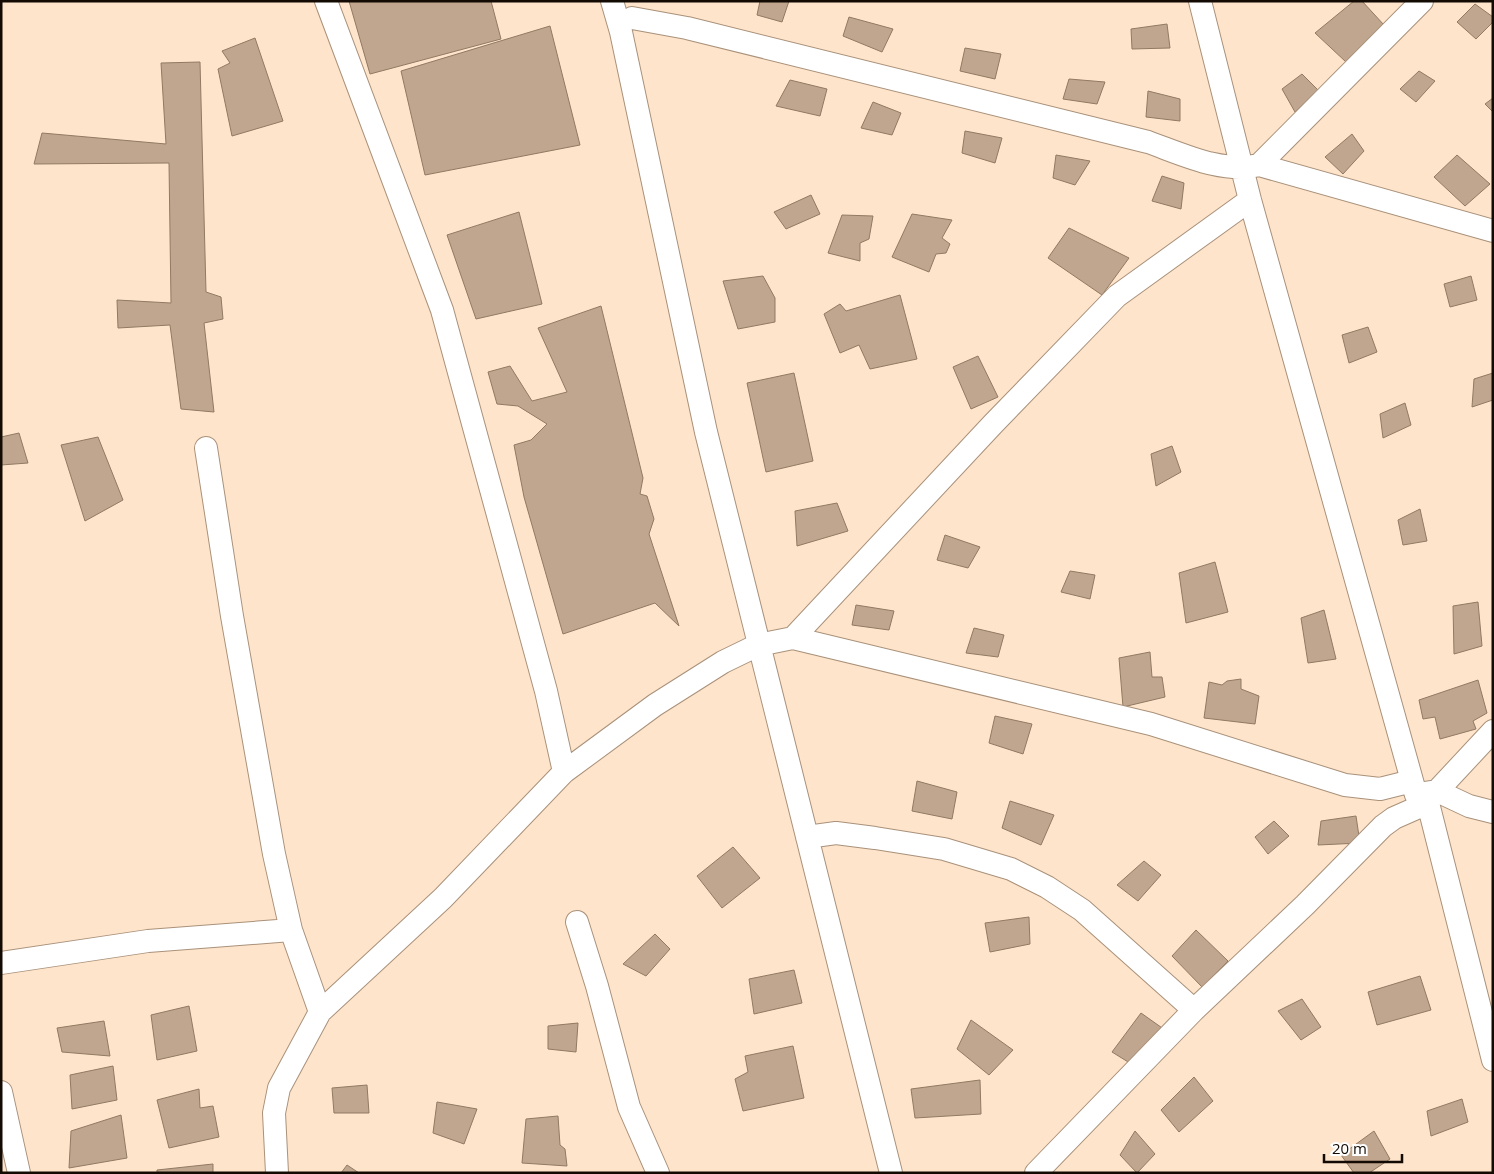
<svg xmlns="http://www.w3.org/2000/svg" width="1494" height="1174" font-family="'Open Sans',sans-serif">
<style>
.building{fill:#c0a68f;stroke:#917962}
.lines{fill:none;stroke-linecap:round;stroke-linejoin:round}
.street-casing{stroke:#a9917a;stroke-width:24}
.street{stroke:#fff;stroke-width:22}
</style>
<rect width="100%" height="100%" fill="#fee4cb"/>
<!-- building -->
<path class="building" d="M349 1H491L501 39 370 74Z
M760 1H789L782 22 757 15Z
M1354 1H1362L1384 25 1346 62 1315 33Z
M1475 4 1493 17V22L1476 39 1457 22Z
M849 17 893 29 882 52 843 36Z
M1167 24 1170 48 1132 49 1131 29Z
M550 26 580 145 425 175 401 71Z
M255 38 283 121 232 136 218 69 230 63 222 51Z
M965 48 1001 54 995 79 960 71Z
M200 62 206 292 221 297 223 319 204 323 214 412 181 409 170 325 118 328 117 300 171 303 169 163 34 164 42 133 166 144 161 63Z
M1419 71 1435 81 1416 102 1400 89Z
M1302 74 1319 91 1295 112 1282 89Z
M1069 79 1105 82 1097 104 1063 99Z
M790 80 827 89 820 116 776 106Z
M1148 91 1180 99V121L1146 117Z
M1493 98V112L1485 104Z
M873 102 901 113 892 135 861 128Z
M965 131 1002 138 995 163 962 153Z
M1352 134 1364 151 1343 174 1325 157Z
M1056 155 1090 161 1075 185 1053 178Z
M1457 155 1490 184 1465 206 1434 177Z
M1162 176 1184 183 1181 209 1152 201Z
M811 195 820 214 786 229 774 212Z
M519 212 542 304 476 319 447 235Z
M912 214 952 220 942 238 950 244 946 253 936 254 929 272 892 257Z
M842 215 873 216 869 239 860 243V261L828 253Z
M1069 228 1129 258 1102 295 1048 258Z
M763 276 775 298V322L738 329 723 281Z
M1471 276 1477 300 1450 307 1444 284Z
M900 295 917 359 870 369 859 345 840 353 824 314 840 304 846 311Z
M601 306 643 478 640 494 647 496 654 519 649 534 679 626 655 603 563 634 524 497 514 445 531 440 547 424 518 406 497 404 488 372 510 366 532 401 567 392 538 328Z
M1368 327 1377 352 1349 363 1342 335Z
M978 356 998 397 971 409 953 367Z
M794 373 813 461 766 472 747 383Z
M1493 373V400L1472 407 1474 379Z
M1405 403 1411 425 1383 438 1380 414Z
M19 433 28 463 1 465V437Z
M98 437 123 500 85 521 61 445Z
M1172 446 1181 472 1156 486 1151 454Z
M837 503 848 531 797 546 795 511Z
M1420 509 1427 541 1403 545 1398 520Z
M945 535 980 547 968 568 937 560Z
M1215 562 1228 612 1186 623 1179 573Z
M1070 571 1095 575 1090 599 1061 592Z
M1478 602 1482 646 1454 654 1453 606Z
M856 605 894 611 889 630 852 625Z
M1324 610 1336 659 1308 663 1301 618Z
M974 628 1004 635 998 657 966 653Z
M1150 652 1152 677H1162L1165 697 1123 707 1119 658Z
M1241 679V689L1259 696 1255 724 1204 718 1209 682 1222 685 1227 681Z
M1478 680 1487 713 1473 721 1476 729 1440 739 1435 717 1423 719 1419 700Z
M995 716 1032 724 1023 754 989 743Z
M917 781 957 792 952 819 912 811Z
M1010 801 1054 815 1041 845 1002 828Z
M1356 816 1360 843 1318 845 1321 821Z
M1274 821 1289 836 1268 854 1255 837Z
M733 847 760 878 722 908 697 876Z
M1144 861 1161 875 1138 901 1117 885Z
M1029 917 1030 944 990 952 985 923Z
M1196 930 1228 961 1202 987 1172 956Z
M655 934 670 949 646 976 623 964Z
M794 970 802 1003 754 1014 749 979Z
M1420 976 1431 1010 1377 1025 1368 992Z
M1302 999 1321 1027 1301 1040 1278 1011Z
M189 1006 197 1051 157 1060 151 1015Z
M1141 1013 1165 1030 1133 1065 1112 1052Z
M971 1020 1013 1050 989 1075 957 1049Z
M104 1021 110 1056 62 1052 57 1028Z
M578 1023 576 1052 548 1049V1026Z
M793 1046 804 1098 743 1111 735 1079 748 1072 745 1056Z
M113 1066 117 1100 72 1109 70 1075Z
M1194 1077 1213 1101 1179 1132 1161 1110Z
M980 1080 981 1114 915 1118 911 1089Z
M367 1085 369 1113H334L332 1088Z
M199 1089 200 1108 213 1106 219 1137 169 1148 157 1100Z
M1462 1099 1468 1122 1431 1136 1427 1111Z
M437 1102 477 1109 464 1144 433 1133Z
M121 1115 127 1158 69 1168 71 1131Z
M558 1116 560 1145 565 1149 567 1166 522 1163 526 1119Z
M1135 1131 1155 1154 1137 1173 1120 1155Z
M1374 1131 1390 1159 1369 1173H1354L1341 1155Z
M213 1164V1173H157V1170Z
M347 1165 359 1173H341Z"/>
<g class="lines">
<!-- street casing -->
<g class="street-casing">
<path id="street" d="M326 1 442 310 546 691 564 772
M612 1 621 32 706 432 891 1173
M1200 1 1250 200 1416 795 1428 803 1493 1060
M632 18 687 28 1148 142C1182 154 1223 174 1259 165L1422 1
M1259 165 1493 231
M206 448 232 616 274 854 291 930 320 1012
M793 638 1151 724 1345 785 1380 789 1412 781
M1437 791 1493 731
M1424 793 1437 791 1469 806 1493 812
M807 837 836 833 875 838 944 849 1011 869 1047 887 1082 910 1194 1010
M577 922 597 986 629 1107 658 1173
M1 963 148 941 291 930
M1 1092 19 1173
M277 1173 274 1113 279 1088 320 1012 443 898 564 772 655 705 723 662 758 645 793 638 993 424 1117 296 1250 200
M1036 1173 1194 1010 1305 905 1383 826 1394 818 1428 803"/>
</g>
<!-- street -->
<use href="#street" class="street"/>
</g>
<!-- border -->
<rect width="1494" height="1174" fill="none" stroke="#120a03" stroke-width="5"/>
<!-- scale -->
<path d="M1324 1154v8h78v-8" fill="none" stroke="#120a03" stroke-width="2.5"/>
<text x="1332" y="1154" font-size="15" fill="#120a03" stroke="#ffffff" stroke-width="4" paint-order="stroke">20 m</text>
</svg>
